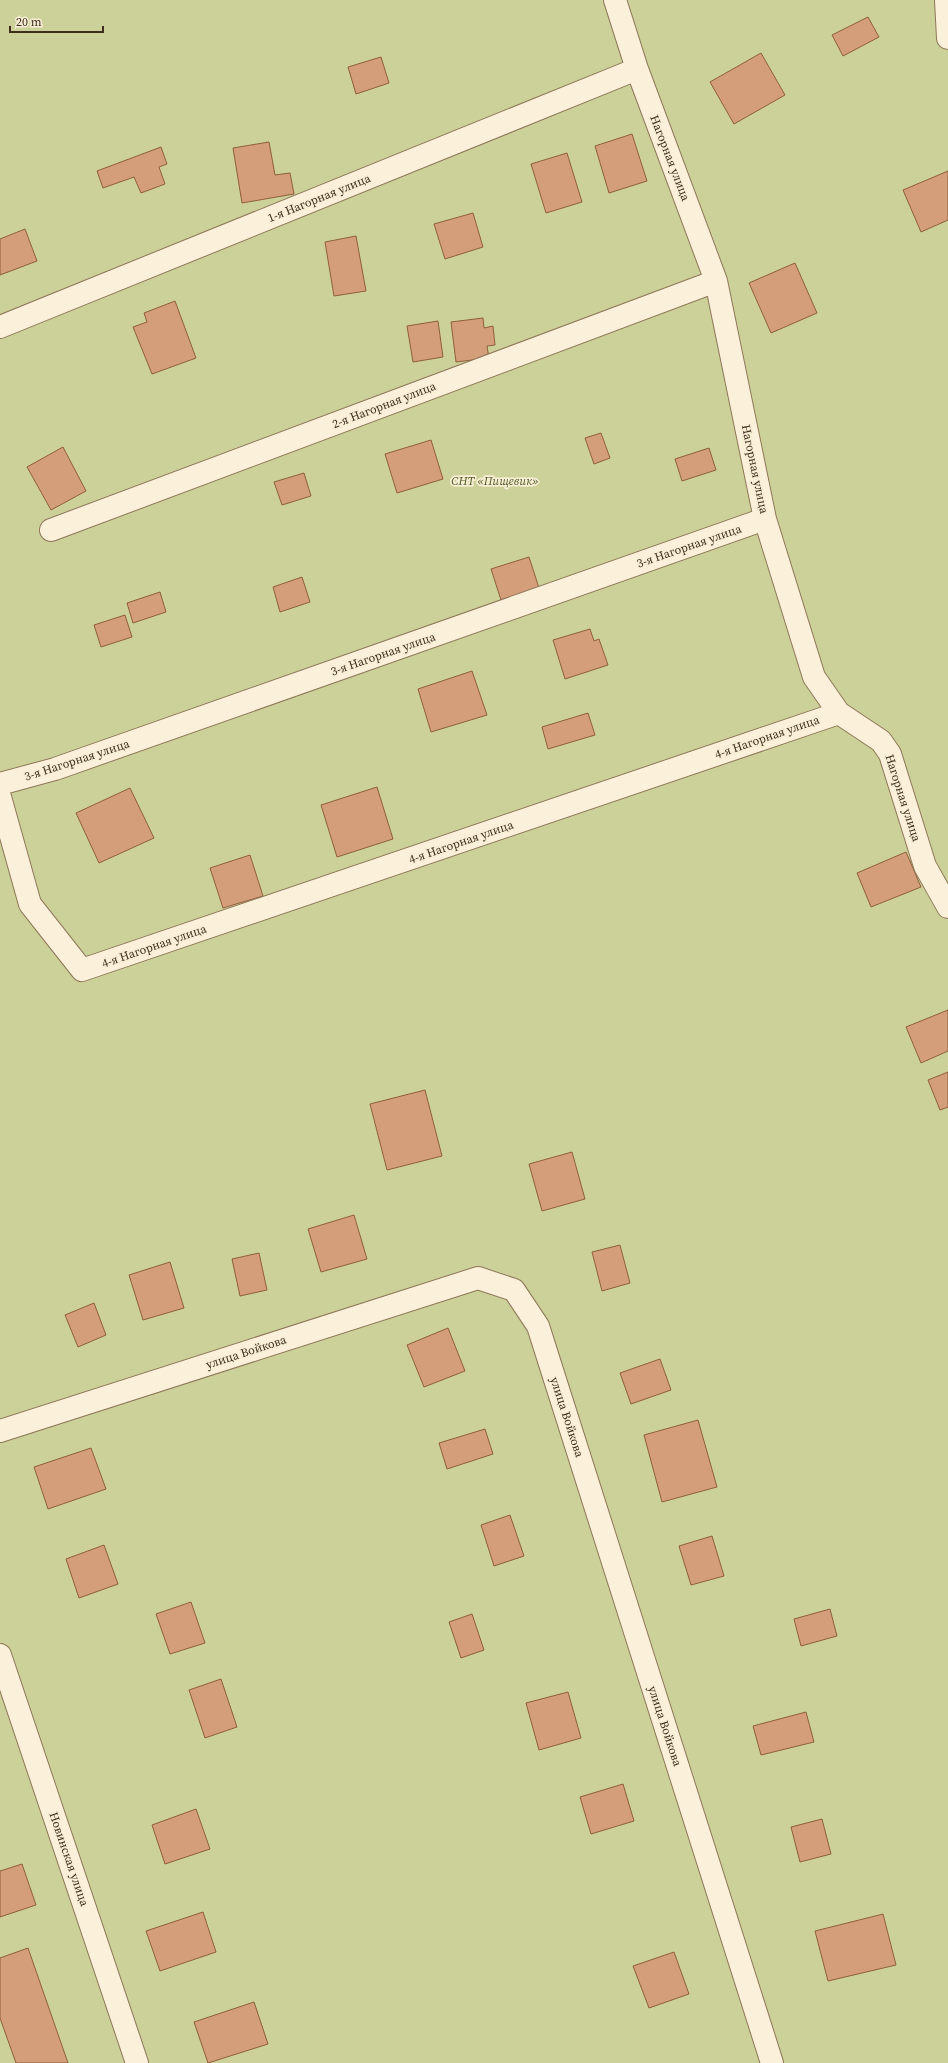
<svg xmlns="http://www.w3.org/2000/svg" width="948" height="2063" font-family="'Source Serif 4',serif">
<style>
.green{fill:#cbd198}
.building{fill:#d39e79;stroke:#905e3d}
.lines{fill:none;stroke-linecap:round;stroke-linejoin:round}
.minor-casing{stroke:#8f7659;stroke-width:24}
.minor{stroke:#fbf1da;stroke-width:22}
.labels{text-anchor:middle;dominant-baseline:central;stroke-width:3.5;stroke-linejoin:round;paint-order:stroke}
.street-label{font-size:12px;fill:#3e2e1e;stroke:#f8eed6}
.park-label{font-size:12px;font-style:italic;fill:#4e5c23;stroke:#f8eed6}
</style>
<rect width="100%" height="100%" fill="#f2e5c6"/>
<!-- green -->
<path class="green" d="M0 0H948V2063H0Z"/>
<!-- building -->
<path class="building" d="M868 17 879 37 843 56 832 35Z
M761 53 785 95 734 124 710 82Z
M381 57 389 83 356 94 348 67Z
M632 134 647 181 609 193 595 146Z
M269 142 275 175 290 173 294 194 242 203 233 148Z
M161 147 167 164 159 167 165 184 141 193 134 177 103 188 97 171Z
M567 153 582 202 546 213 531 164Z
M948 171V220L921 232 903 190Z
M473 213 483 247 445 259 434 224Z
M25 229 37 261 0 275V239Z
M356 236 366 291 334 296 325 242Z
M795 263 817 313 771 333 749 283Z
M175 301 196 358 152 374 133 327 147 322 144 313Z
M483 318 484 328 493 326 495 345 487 346 489 358 456 362 451 322Z
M438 321 443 357 413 362 407 326Z
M601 433 610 458 594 464 585 438Z
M431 440 443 479 397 493 385 454Z
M63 447 86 491 51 510 27 467Z
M709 448 716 470 682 481 675 459Z
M304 473 311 496 282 505 274 482Z
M529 557 540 591 502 603 491 569Z
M302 577 310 602 280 612 273 587Z
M160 592 166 612 133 623 127 603Z
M125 615 132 637 101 647 94 625Z
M590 629 594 641 599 639 608 665 565 679 553 640Z
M472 671 487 715 431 732 418 689Z
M588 713 595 735 548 749 542 727Z
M377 787 393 839 337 857 321 805Z
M130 788 154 838 99 863 76 813Z
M906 852 921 887 871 907 857 873Z
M250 855 263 896 223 908 210 868Z
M948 1010V1051L921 1063 906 1027Z
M948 1072V1107L940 1110 928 1080Z
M425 1090 442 1156 387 1170 370 1104Z
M572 1152 585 1199 542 1211 529 1164Z
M354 1215 367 1259 321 1272 308 1229Z
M620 1245 630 1283 602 1291 592 1252Z
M259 1253 267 1290 240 1296 232 1259Z
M170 1262 184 1308 143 1320 129 1275Z
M94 1303 106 1335 78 1347 65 1315Z
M448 1328 465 1371 424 1387 407 1345Z
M660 1359 671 1390 631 1404 620 1373Z
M698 1420 717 1487 662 1502 644 1435Z
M485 1429 493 1454 447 1469 439 1443Z
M91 1448 106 1489 48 1509 34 1467Z
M510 1515 524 1556 494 1566 481 1525Z
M712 1536 724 1576 691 1585 679 1546Z
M104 1545 118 1584 79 1598 66 1559Z
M191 1602 205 1643 170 1654 156 1614Z
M830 1609 837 1636 801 1646 794 1619Z
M472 1614 484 1650 461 1658 449 1622Z
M221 1679 237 1727 205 1738 189 1690Z
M568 1692 581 1738 539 1750 526 1703Z
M806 1712 814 1742 761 1755 753 1726Z
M623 1784 634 1821 591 1834 580 1797Z
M196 1809 210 1849 165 1864 152 1825Z
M822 1819 831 1854 800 1862 791 1827Z
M22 1864 36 1905 0 1917V1871Z
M203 1912 216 1952 160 1971 146 1931Z
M883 1914 896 1965 828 1981 815 1931Z
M28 1948 68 2063H16L0 2018V1958Z
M674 1952 689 1994 649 2008 633 1966Z
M254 2002 268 2044 208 2063 194 2022Z"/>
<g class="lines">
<!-- minor casing -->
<g class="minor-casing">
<path id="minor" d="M615 0 637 69 716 281 765 519 814 677 839 713 881 741 890 754 925 866 948 907
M946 0 948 38
M0 327 637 69
M51 530 716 281
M0 784 55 769 765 519
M0 797 30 904 82 970 839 713
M0 1431 478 1278 514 1290 538 1326 772 2063
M0 1655 137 2063"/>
</g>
<!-- minor -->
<use href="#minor" class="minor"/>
</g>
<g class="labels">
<!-- street labels -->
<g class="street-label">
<text transform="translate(670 158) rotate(69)">Нагорная улица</text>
<text transform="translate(319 198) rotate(-22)">1-я Нагорная улица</text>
<text transform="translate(384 405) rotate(-21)">2-я Нагорная улица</text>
<text transform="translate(755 469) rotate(78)">Нагорная улица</text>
<text transform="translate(689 546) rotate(-19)">3-я Нагорная улица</text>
<text transform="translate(383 654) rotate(-19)">3-я Нагорная улица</text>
<text transform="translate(767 737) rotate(-19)">4-я Нагорная улица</text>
<text transform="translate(77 760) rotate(-18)">3-я Нагорная улица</text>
<text transform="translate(903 798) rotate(72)">Нагорная улица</text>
<text transform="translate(461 842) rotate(-19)">4-я Нагорная улица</text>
<text transform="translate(154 946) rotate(-19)">4-я Нагорная улица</text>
<text transform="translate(246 1352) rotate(-18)">улица Войкова</text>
<text transform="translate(567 1417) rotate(72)">улица Войкова</text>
<text transform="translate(665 1726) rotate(72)">улица Войкова</text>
<text transform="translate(69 1859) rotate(71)">Новинская улица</text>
</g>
<!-- park labels -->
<g class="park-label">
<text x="495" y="481">СНТ «Пищевик»</text>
</g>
</g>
<!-- scale -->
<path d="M10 26v6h93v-6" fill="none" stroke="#3e2e1e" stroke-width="2"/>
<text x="16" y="26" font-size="12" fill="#3e2e1e" stroke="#f8eed6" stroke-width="3" paint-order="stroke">20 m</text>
</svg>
